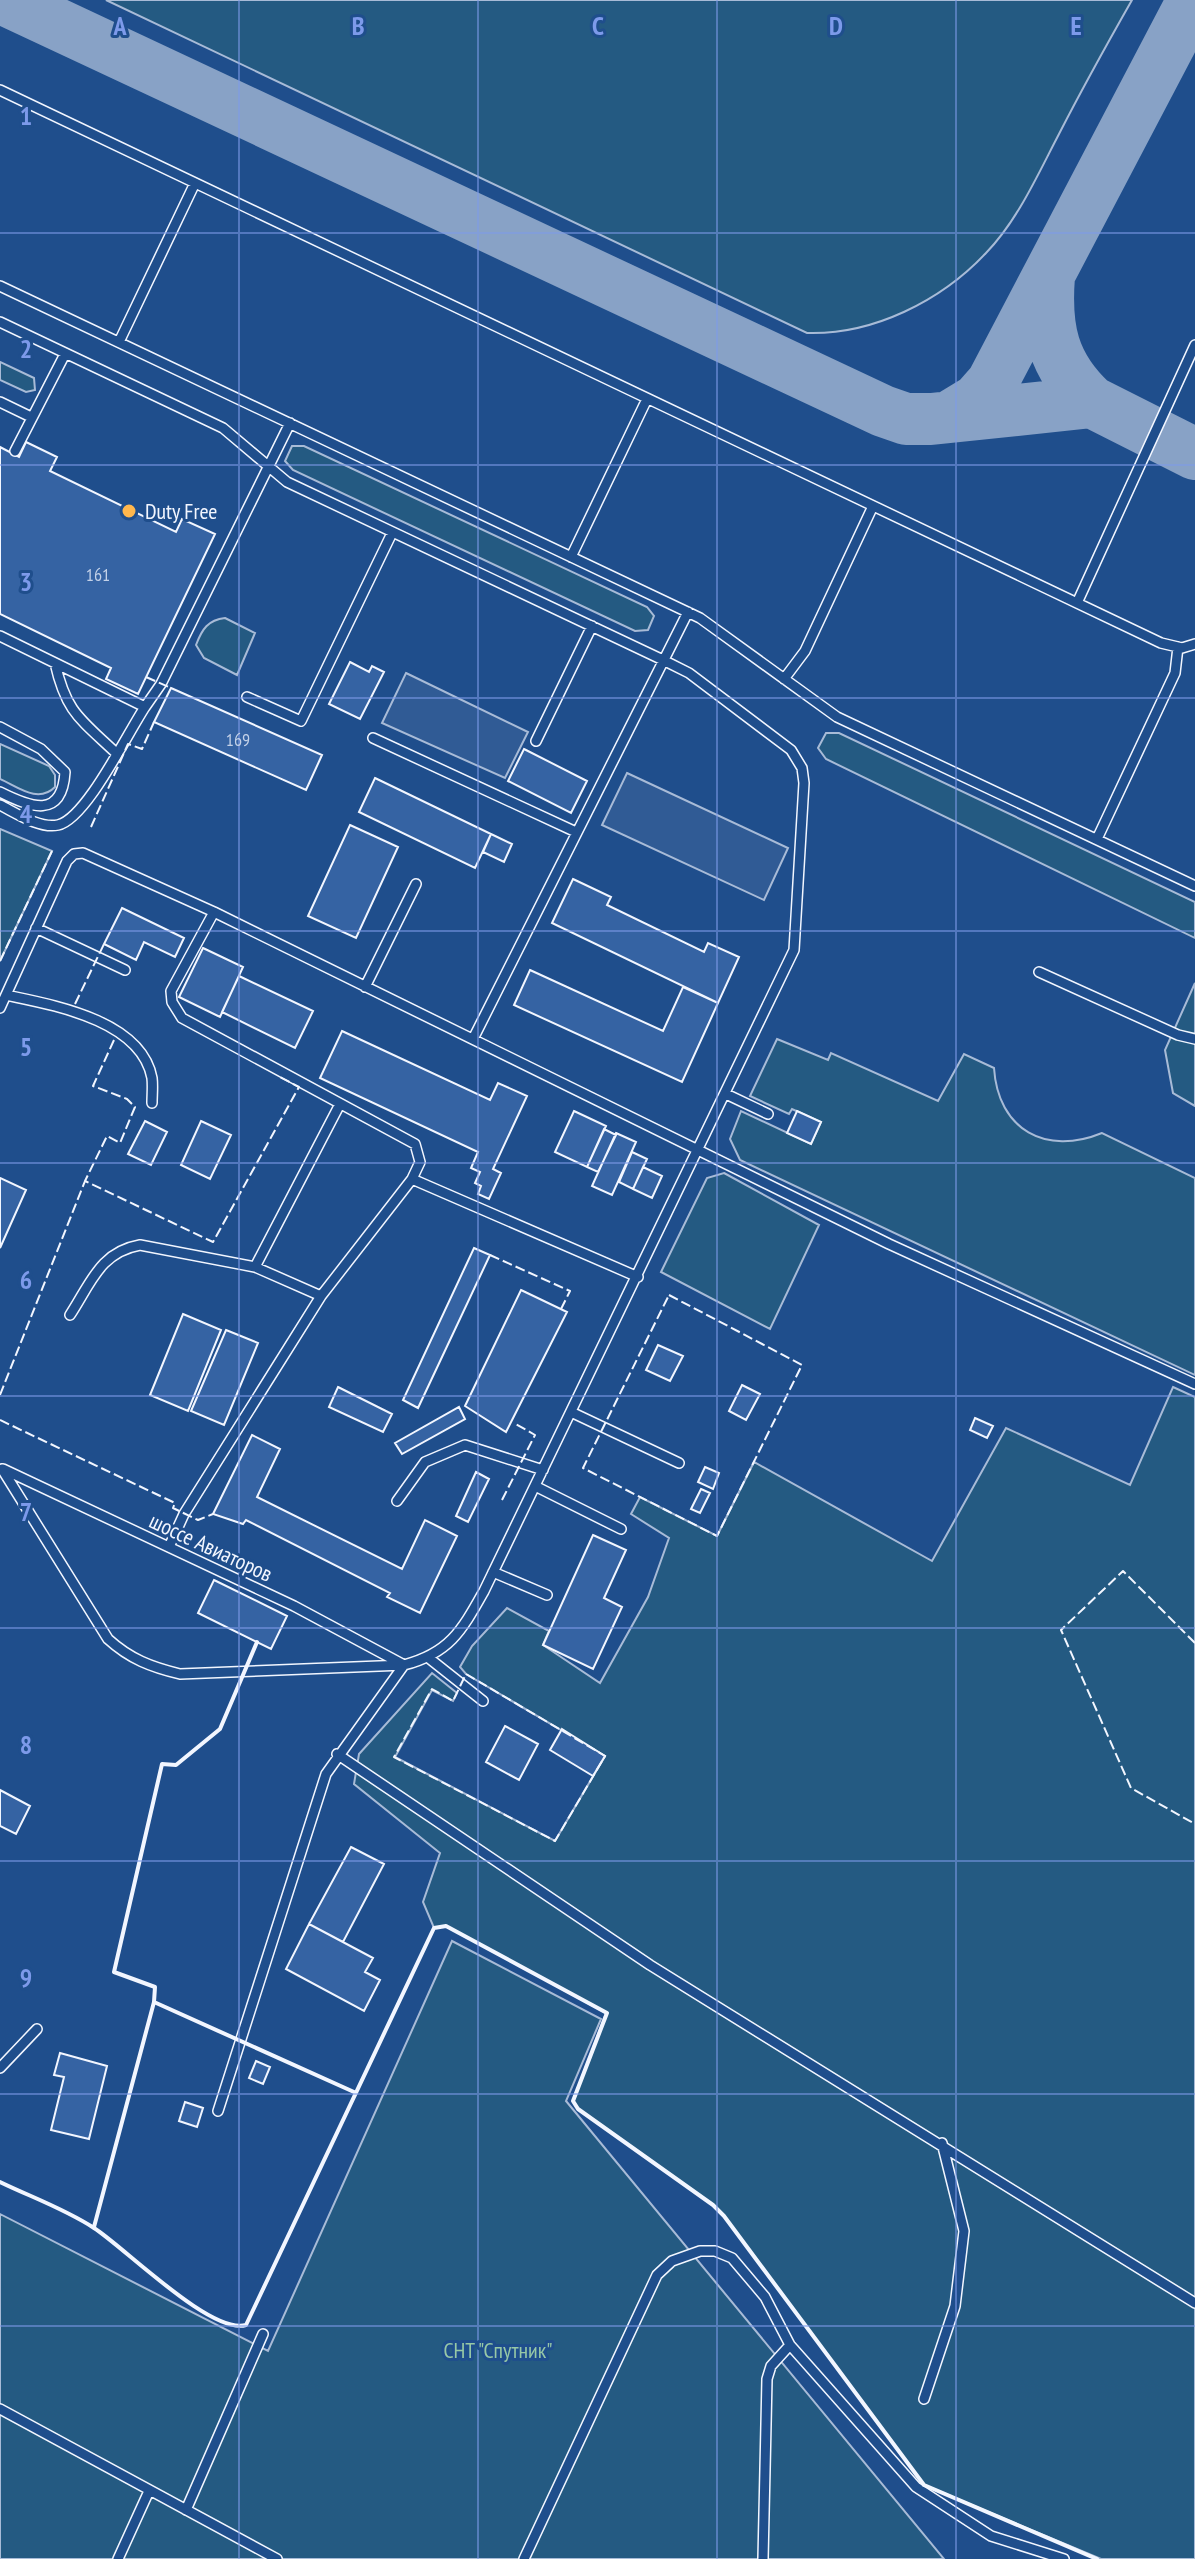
<svg xmlns="http://www.w3.org/2000/svg" width="1195" height="2559" font-family="'PT Sans Narrow',sans-serif">
<style>
.green{fill:#245a82;stroke:#a8bbd7;stroke-width:2}
.parking{fill:#305b95;stroke:#a8bbd7;stroke-width:2}
.lines{fill:none;stroke-linecap:round;stroke-linejoin:round}
.taxiway{stroke:#88a2c6;stroke-width:52}
.building{fill:#3563a3;stroke:#f2f6ff;stroke-width:2}
.lane-casing{stroke:#f2f6ff;stroke-width:12}
.lane{stroke:#1f4e8c;stroke-width:9}
.fence{stroke:#f2f6ff;stroke-width:2;stroke-dasharray:10 4;stroke-linecap:butt}
.wall{stroke:#f2f6ff;stroke-width:4}
.grid{fill:none;stroke:#7d9aea;stroke-width:2;stroke-opacity:0.55}
.poi-dot{fill:#ffb74d;stroke:#1f4e8c;stroke-width:3}
.labels{text-anchor:middle;dominant-baseline:central;stroke-width:6;stroke-linejoin:round;paint-order:stroke}
.number-label{font-size:18px;fill:#c3d1e8}
.poi-label{font-size:22px;fill:#f2f6ff;stroke:#1f4e8c;text-anchor:start}
.street-label{font-size:22px;fill:#f2f6ff;stroke:#1f4e8c}
.park-label{font-size:22px;fill:#97c8a6;stroke:#1f4e8c}
.grid-label{font-size:26px;text-anchor:middle;font-weight:bold;fill:#7d9aea;stroke:#1f4e8c;stroke-width:6;stroke-linejoin:round;paint-order:stroke}
</style>
<rect width="100%" height="100%" fill="#1f4e8c"/>
<!-- green -->
<path class="green" d="M106 0H1132C1107 44 1082 89 1059 134 1038 174 1018 220 986 253 941 301 873 335 807 333Z
M0 362 34 378 35 390 26 392 0 380Z
M292 446H304L647 607 654 616 648 630 635 631 293 470 285 461Z
M225 618 255 633 237 675 204 658 196 645C202 629 208 620 225 618Z
M826 733H839L1195 902V938L826 759 818 748Z
M0 744 49 766 55 775V787C38 804 18 787 0 779Z
M0 829 52 851 0 961Z
M1195 983V1106L1173 1093 1165 1050Z
M777 1039 828 1060 831 1053 938 1101 964 1054 994 1068C998 1130 1046 1156 1102 1133L1195 1178V1375L740 1160 730 1139 741 1111 811 1144 821 1122 792 1109 789 1114 750 1096Z
M724 1173 819 1225 770 1329 661 1272 707 1178Z
M1173 1387 1195 1397V2559H1101L924 2485 724 2216 713 2205 578 2109 573 2101 606 2013 446 1926 434 1928 423 1902 440 1853 354 1784 359 1754 432 1673 457 1693 453 1701 432 1690 395 1757 555 1841 605 1756 466 1674 460 1667 472 1646 507 1608 549 1631 543 1645 600 1683 648 1597 669 1538 631 1514 640 1497 717 1536 754 1462 932 1561 1006 1428 1130 1485Z
M452 1941 601 2019 566 2101 944 2559H0V2214L268 2351Z"/>
<!-- parking -->
<path class="parking" d="M406 673 528 732 505 778 382 723Z
M627 773 788 848 764 900 602 825Z"/>
<g class="lines">
<!-- taxiway -->
<path class="taxiway" d="M6 0 883 411 906 419H931L1092 402 1195 454
M1049 276C1045 328 1052 365 1092 402
M949 417 977 400 992 383 1193 0"/>
</g>
<!-- building -->
<path class="building" d="M26 442 57 457 50 471 176 532 182 519 215 534 138 694 106 679 111 668 0 614V447L19 457Z
M350 662 369 672 372 666 384 672 360 719 329 704Z
M171 688 322 755 306 790 154 722Z
M524 749 587 781 571 813 508 781Z
M375 778 491 834 475 868 359 812Z
M350 825 398 847 356 938 308 916Z
M491 834 512 844 504 862 483 852Z
M573 879 611 897 607 905 704 952 708 943 739 957 718 1003 552 923Z
M122 908 184 938 175 957 144 942 136 960 104 944Z
M203 948 243 967 220 1017 179 997Z
M530 970 663 1031 683 987 718 1003 682 1082 514 1005Z
M239 976 313 1011 295 1048 222 1012Z
M342 1031 490 1100 498 1083 527 1096 493 1169 501 1173 489 1199 478 1194 481 1186 475 1183 480 1172 471 1168 478 1152 320 1078Z
M574 1111 606 1126 587 1167 555 1152Z
M797 1111 821 1122 811 1144 787 1133Z
M145 1121 167 1132 151 1165 128 1154Z
M201 1121 231 1135 210 1179 181 1165Z
M604 1129 616 1135 598 1172 587 1167Z
M616 1133 636 1142 612 1195 592 1186Z
M632 1152 647 1159 633 1189 619 1182Z
M643 1167 662 1176 652 1198 633 1189Z
M0 1178 26 1190 0 1248Z
M474 1248 490 1255 418 1408 403 1400Z
M521 1290 567 1312 506 1432 465 1406Z
M183 1314 221 1330 188 1411 150 1395Z
M226 1330 258 1343 224 1425 191 1411Z
M658 1345 683 1356 670 1381 646 1370Z
M742 1385 760 1394 746 1420 729 1411Z
M338 1387 392 1414 383 1432 329 1407Z
M459 1407 465 1419 402 1454 395 1443Z
M975 1418 993 1426 987 1438 970 1430Z
M252 1435 280 1449 257 1497 402 1569 425 1520 457 1536 420 1613 387 1597 390 1593 246 1520 243 1524 213 1514Z
M705 1467 719 1473 713 1489 698 1482Z
M476 1472 489 1479 468 1522 456 1516Z
M701 1489 710 1493 700 1513 691 1509Z
M593 1535 626 1550 604 1598 622 1607 593 1669 543 1645Z
M214 1580 287 1616 271 1649 198 1613Z
M505 1726 538 1744 519 1780 486 1762Z
M562 1729 605 1756 593 1776 550 1750Z
M0 1790 30 1806 16 1834 0 1826Z
M351 1847 384 1864 343 1942 309 1924Z
M309 1924 373 1958 365 1972 380 1980 364 2011 286 1969Z
M60 2053 107 2066 89 2139 51 2130 64 2077 54 2075Z
M256 2061 270 2067 263 2084 249 2078Z
M185 2102 203 2108 197 2127 179 2121Z"/>
<g class="lines">
<!-- lane casing -->
<g class="lane-casing">
<path id="lane" d="M0 90 1161 643 1182 648 1195 644
M0 286 700 618 837 717 1195 886
M0 322 223 428 287 482 663 660 689 673 791 750 802 768 804 783 794 950 484 1591C462 1630 450 1653 404 1665L180 1674C151 1667 130 1659 108 1639L2 1469
M119 342 195 183
M0 402 31 417
M15 451 65 354
M571 557 647 399
M1077 603 1195 345
M0 636 145 707C127 734 86 819 58 825 40 829 16 813 0 805
M55 663C66 712 80 719 115 752
M784 679 805 651 873 506
M247 697 301 721 392 533
M145 707 161 684 290 423
M0 727 41 749 65 772C62 820 30 807 0 792
M373 738 576 832
M536 741 592 626
M1097 839 1175 673 1178 647
M214 912 171 991 172 1002 182 1018 415 1144 420 1162 412 1179 638 1277
M36 928 125 970
M1039 972 1178 1035 1195 1039
M365 987 416 884
M6 995C53 1005 141 1020 152 1078 153 1086 152 1095 152 1103
M0 1008 67 861 74 854 83 853 214 912 889 1244 1195 1384
M473 1039 688 612
M726 1094 768 1114
M255 1267 321 1296
M70 1315C91 1283 100 1252 140 1245L255 1267 340 1104
M571 1412 679 1463
M3 1469 294 1606 404 1665 326 1774 218 2111
M535 1486 621 1529
M397 1501 425 1462 465 1445 543 1470
M169 1547 184 1514 321 1296 412 1179
M493 1572 547 1595
M430 1659 483 1701
M337 1754 650 1965 1195 2303
M0 2068 37 2029
M924 2399 955 2306 964 2231 942 2143
M0 2409 277 2559
M186 2510 263 2334
M118 2559 149 2491
M524 2559 657 2275 672 2261 700 2251H715L732 2258 765 2297 790 2345 916 2487 991 2536 1064 2559
M763 2559 767 2379 771 2366 790 2345"/>
</g>
<!-- lane -->
<use href="#lane" class="lane"/>
<!-- fence -->
<path class="fence" d="M146 677 171 688
M91 827 128 744 142 749 154 722
M0 961 52 851
M75 1004 104 944
M114 1040 93 1086 127 1099 135 1107 120 1143 107 1136 85 1181 213 1242 299 1087 280 1077
M490 1255 570 1291 561 1309
M669 1295 802 1365 717 1536 583 1468Z
M0 1395 85 1181
M0 1420 175 1503 173 1508 198 1520 213 1514
M502 1500 535 1435 514 1423
M1195 1643 1123 1571 1061 1630 1131 1788 1195 1824
M466 1674 605 1756 555 1841 394 1757 432 1689 453 1701Z"/>
<!-- wall -->
<path class="wall" d="M154 2002 354 2092
M0 2182C31 2197 65 2209 94 2228 124 2247 211 2335 246 2325L434 1928 446 1926 607 2013 573 2101 578 2109 713 2205 724 2216 924 2485 1097 2559
M94 2227 154 2002 155 1987 114 1972 162 1764 176 1765 220 1729 257 1642"/>
</g>
<!-- grid -->
<path class="grid" d="M239 0V2559M478 0V2559M717 0V2559M956 0V2559M0 233H1195M0 465H1195M0 698H1195M0 931H1195M0 1163H1195M0 1396H1195M0 1628H1195M0 1861H1195M0 2094H1195M0 2326H1195"/>
<!-- markers -->
<circle class="poi-dot" cx="129" cy="511" r="8"/>
<g class="labels">
<!-- number labels -->
<g class="number-label">
<text x="98" y="574">161</text>
<text x="238" y="739">169</text>
</g>
<!-- poi labels -->
<g class="poi-label">
<text x="145" y="511">Duty Free</text>
</g>
<!-- street labels -->
<g class="street-label">
<text transform="translate(211 1547) rotate(25)">шоссе Авиаторов</text>
</g>
<!-- park labels -->
<g class="park-label">
<text x="498" y="2350">СНТ "Спутник"</text>
</g>
</g>
<g class="grid-label">
<text x="120" y="35">A</text>
<text x="358" y="35">B</text>
<text x="598" y="35">C</text>
<text x="836" y="35">D</text>
<text x="1076" y="35">E</text>
<text x="26" y="125">1</text>
<text x="26" y="358">2</text>
<text x="26" y="591">3</text>
<text x="26" y="823">4</text>
<text x="26" y="1056">5</text>
<text x="26" y="1289">6</text>
<text x="26" y="1521">7</text>
<text x="26" y="1754">8</text>
<text x="26" y="1987">9</text>
</g>
</svg>
